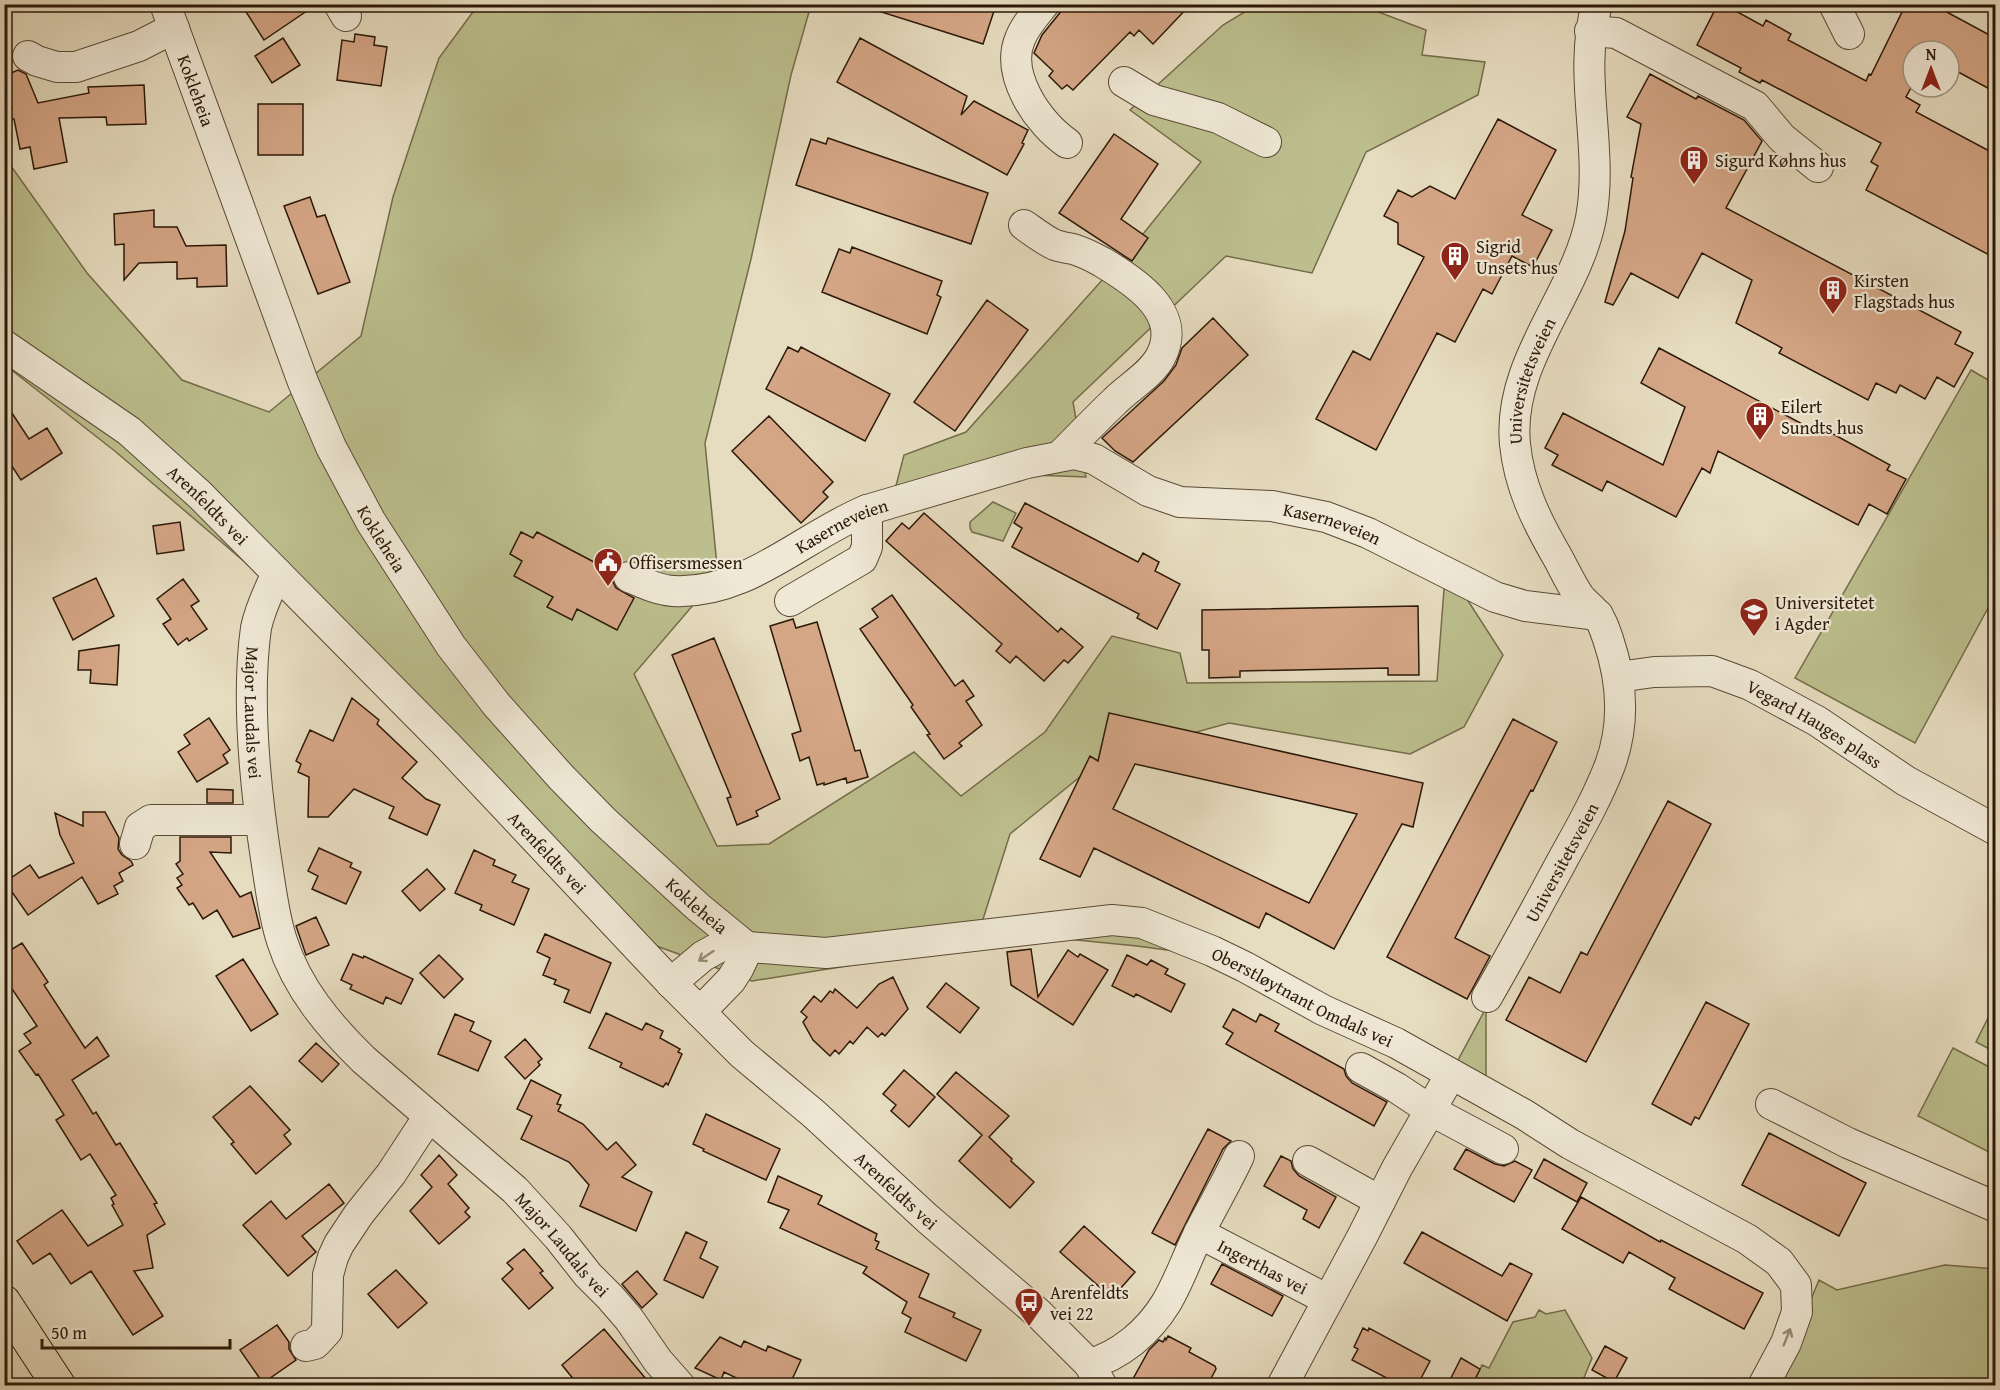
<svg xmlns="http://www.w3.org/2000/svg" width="2000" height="1390" font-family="'Gentium Book Plus',serif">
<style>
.green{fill:#bcbe8d;stroke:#746c4a;stroke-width:1.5}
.building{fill:#d5a686;stroke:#2c1908;stroke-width:1.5;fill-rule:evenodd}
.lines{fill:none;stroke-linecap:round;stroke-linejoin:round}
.minor-casing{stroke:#5a4a36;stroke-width:32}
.major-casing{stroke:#2c1908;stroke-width:35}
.minor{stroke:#efe8d5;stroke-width:30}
.major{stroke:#e6dcbf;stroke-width:33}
.oneway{stroke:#978b79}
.labels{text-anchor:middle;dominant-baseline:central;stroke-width:4.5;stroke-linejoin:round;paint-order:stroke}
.street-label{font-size:18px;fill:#2c1908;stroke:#efe8d5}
.poi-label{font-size:18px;fill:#2c1908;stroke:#efe8d5;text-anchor:start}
</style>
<rect width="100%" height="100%" fill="#e6dcbf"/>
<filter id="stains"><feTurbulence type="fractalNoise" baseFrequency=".00333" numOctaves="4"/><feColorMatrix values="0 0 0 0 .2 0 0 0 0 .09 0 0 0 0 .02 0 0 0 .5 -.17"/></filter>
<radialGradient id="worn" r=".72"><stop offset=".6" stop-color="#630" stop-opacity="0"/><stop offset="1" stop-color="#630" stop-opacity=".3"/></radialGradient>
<!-- green -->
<path class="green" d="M478 5H811L791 75 751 259 705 443 718 576 634 674 717 846 769 844 914 752 961 796 1045 732 1112 636 1180 653 1187 683 1437 681 1445 576 1456 582 1503 655 1464 727 1410 754 1229 723 1103 758 1010 834 978 935 1112 920 1451 1073 1486 1008V1096L1182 952 1137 946 1036 936 752 981 654 945 336 640 116 452 5 365 4 156 87 273 182 380 269 412 361 336 393 197 439 58Z
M1256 5H1360L1426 30 1422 55 1485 62 1478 95 1366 152 1312 273 1226 256 1073 402 1086 477 1032 475 892 501 904 455 966 432 1139 239 1201 162 1130 110 1223 25Z
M1971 370 1995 384V595L1915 743 1795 678Z
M993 502 1016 513 1003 541 972 532 970 528V522Z
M1995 1004 1996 1052H1995L1976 1042Z
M1953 1048 1995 1070V1139L1989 1152 1918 1116Z
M1945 1265 1995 1269V1385L1768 1386 1795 1338 1819 1280 1837 1290Z
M1539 1310 1546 1314 1565 1310 1592 1358 1581 1385 1472 1386 1482 1365 1489 1368 1513 1322 1535 1317Z"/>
<!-- building -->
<path class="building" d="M241 4H317L264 40Z
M873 4H982L995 8 983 44 872 9Z
M1067 4H1191L1153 44 1139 30 1134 36 1130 32 1073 90 1067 85 1062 89 1049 76 1053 71 1034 53 1042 35Z
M1718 4H1723L1763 26 1766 20 1791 34 1788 40 1866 81 1869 74 1871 75 1906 4H1932L1995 38V92L1949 67V51H1919L1913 48V84L1906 97 1920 105 1916 112 1995 154V258L1866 190 1878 166 1871 162 1881 143 1762 80 1760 83 1739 72 1741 68 1697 45Z
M355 34 375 37 374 45 387 47 381 86 337 80 342 40 354 42Z
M283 38 300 65 272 83 255 56Z
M860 38 967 96 961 115 974 101 1028 130 1022 143 1024 144 1007 175 837 82Z
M18 70 26 74 38 103 89 93 88 87 144 85 146 124 107 125 106 117 59 118 67 162 34 169 30 147 20 149 14 119H10L9 109 12 108 11 105 4 88V76Z
M1650 74 1696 99 1698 96 1744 120 1762 141 1726 208 1961 332 1955 344 1973 353 1954 387 1937 377 1925 399 1900 385 1896 393 1876 383 1868 400 1779 353 1782 348 1736 323 1752 280 1702 253 1678 298 1631 273 1613 305 1605 302 1625 231 1633 178 1631 177 1641 124 1627 117Z
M258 104H303V155H258Z
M1498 119 1556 150 1522 215 1552 230 1533 267 1512 256 1492 294 1483 289 1455 342 1437 333 1376 450 1316 419 1353 351 1370 360 1424 257 1398 244V223L1384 216 1398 190 1412 197 1430 186 1455 199Z
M1114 134 1158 164 1121 219 1148 238 1132 261 1059 213Z
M828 138 988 193 971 244 796 185 811 139 826 144Z
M310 197 317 217 325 215 350 282 318 294 284 206Z
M154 210V227H177L186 246 226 245 227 286 197 287V278L177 279V262L139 263 124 280V244L115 245 114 214Z
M852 247 942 281 937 295 941 297 927 334 822 292 839 249 850 253Z
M987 300 1028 330 955 431 914 402Z
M1213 318 1248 355 1133 462 1115 451 1102 438 1164 381 1176 365 1182 348Z
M788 347 798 352 801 347 890 394 865 441 766 389Z
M1659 348 1821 434 1824 429 1890 465 1887 470 1906 479 1887 514 1869 504 1858 525 1718 451 1710 473 1702 468 1676 517 1607 481 1602 491 1552 465 1558 455 1545 448 1563 413 1663 465 1685 407 1641 383Z
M4 401 29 439 47 428 62 453 21 480 4 454Z
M769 416 833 482 823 492 828 497 801 523 732 451Z
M1025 503 1138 562 1143 553 1159 562 1155 571 1180 584 1157 629 1137 618 1139 614 1012 547 1022 528 1014 523Z
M924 513 1058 632 1061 628 1083 647 1068 663 1064 660 1044 681 1016 656 1010 663 996 651 1002 644 886 541 902 523 909 529Z
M180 522 184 550 157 554 153 526Z
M521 532 533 538 537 532 613 572 612 580 616 588 634 598 617 630 577 609 572 620 547 607 553 597 514 576 522 561 510 554Z
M96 578 114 616 73 640 53 598Z
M183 579 199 601 191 606 207 629 189 641 187 638 178 645 163 624 171 619 157 599Z
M892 595 955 686 963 680 974 696 966 701 982 725 959 743 962 746 944 759 927 735 930 734 911 707 913 705 860 629 878 617 872 609Z
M1418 606 1419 675H1388V668L1240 671V677L1209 678V650H1202V610Z
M793 619 796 628 817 622 855 751 860 750 868 777 847 783 846 778 824 785V783L817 785 809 757 800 761 792 734 801 731 770 626Z
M714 638 780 799 756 811 758 816 737 825 727 798 731 797 672 655Z
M119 645 117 685 90 683 91 670H78L79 651Z
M352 698 379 720 377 724 417 762 402 778 426 799 440 805 427 835 389 818 394 807 354 789 328 817H308L309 777 298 772 301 764 296 761 310 730 333 741Z
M1109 713 1423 783 1413 827 1402 824 1334 949 1266 913 1259 928 1094 848 1080 877 1040 859 1090 756 1098 761ZM1135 764 1300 801 1357 814 1309 903 1113 809Z
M209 718 230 750 223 755 228 763 197 782 178 752 190 744 184 735Z
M1513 719 1557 742 1533 791 1531 790 1455 938 1490 956 1467 999 1387 957Z
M207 789 233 790V803H207Z
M1668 801 1711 824 1586 1062 1506 1020 1529 977 1560 993 1581 952 1587 955Z
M83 812H105L119 838 118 849 122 855 131 861 133 865 119 873 123 881 114 886 118 894 98 904 82 877 28 915 5 882 30 865 39 878 74 863 60 835 55 813 83 826Z
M180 837H231V853L210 852 240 897 251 892 260 928 233 937 217 910 203 919 193 903 189 905 177 888 182 885 177 878 183 874 176 864 180 861Z
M319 848 352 863 350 867 361 872 346 904 312 889 318 876 308 871Z
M474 850 495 860 493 865 516 875 512 882 529 889 514 925 480 910 482 905 455 893Z
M427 869 445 889 420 911 402 891Z
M316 917 329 945 306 955 296 926Z
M545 934 611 963 590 1013 564 1002 569 990 554 984 556 980 543 975 550 958 537 952Z
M22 943 48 982 44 985 85 1048 97 1037 109 1056 72 1080 93 1114 96 1112 116 1145 120 1143 157 1203 154 1204 165 1224 147 1235 153 1268 134 1271 163 1316 133 1335 91 1271 71 1284 50 1253 33 1264 17 1241 62 1210 88 1246 123 1225 112 1205 114 1204 111 1198 116 1195 90 1154 81 1160 56 1120 64 1115 38 1074 36 1075 19 1051 31 1043 24 1034 37 1026 4 977V954Z
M1031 949 1038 997 1068 950 1078 957 1080 954 1108 970 1073 1025 1011 985 1007 952Z
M353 954 363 958 364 956 413 979 401 1004 386 997 383 1004 350 989 352 985 341 980Z
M439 955 463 979 444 998 420 973Z
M1127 955 1147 965 1151 960 1168 969 1165 974 1185 984 1171 1012 1136 994 1134 997 1112 986Z
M243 959 278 1014 251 1031 216 976Z
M893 977 908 1009 885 1036 882 1033 878 1037 867 1027 853 1044 850 1041 839 1054 835 1050 830 1056 813 1040 803 1022 807 1017 801 1012 814 996 821 1002 830 991 833 993 835 989 857 1008 879 984Z
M946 983 979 1008 960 1033 927 1007Z
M1706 1002 1749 1024 1699 1119 1695 1117 1691 1125 1652 1104Z
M1233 1009 1256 1022 1260 1014 1279 1024 1275 1031 1344 1069 1346 1076 1352 1083 1387 1102 1374 1126 1226 1044 1233 1033 1223 1027Z
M606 1013 642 1030 646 1023 663 1031 660 1038 680 1049 678 1052 682 1054 668 1085 666 1083 663 1087 620 1067 622 1063 589 1048Z
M455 1014 474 1022 470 1031 491 1041 478 1071 438 1054Z
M525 1039 542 1059 538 1062 540 1065 525 1079 505 1057Z
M316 1043 339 1064 322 1082 299 1061Z
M904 1070 935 1097 909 1127 891 1111 896 1105 883 1094Z
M956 1072 1009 1116 989 1137 1012 1159 1011 1161 1034 1182 1010 1208 959 1161 982 1135 937 1094Z
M531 1080 561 1095 557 1104 561 1105 558 1111 583 1124 607 1150 616 1142 636 1165 622 1177 652 1192 636 1231 580 1206 589 1185 569 1162 521 1139 532 1116 517 1109Z
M250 1086 290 1130 284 1135 291 1144 256 1174 231 1144 234 1142 213 1117Z
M706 1114 780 1149 766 1180 703 1151 704 1149 693 1144Z
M1208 1129 1231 1141 1223 1149 1175 1245 1152 1233Z
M1769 1133 1866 1183 1839 1236 1742 1185Z
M1466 1149 1495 1164 1504 1166 1515 1161 1532 1170 1514 1202 1454 1169Z
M439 1155 457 1175 448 1184 469 1208 465 1212 470 1217 439 1244 410 1211 432 1187 421 1175Z
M1281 1156 1291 1161 1293 1169 1299 1176 1336 1197 1319 1228 1303 1219 1307 1210 1264 1186Z
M1544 1159 1587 1183 1577 1202 1534 1178Z
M778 1176 822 1196 818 1204 877 1234 875 1240 879 1242 876 1249 929 1274 919 1297 955 1313 953 1317 981 1330 966 1361 905 1332 911 1318 902 1313 907 1302 863 1273 867 1267 780 1228 789 1210 768 1202Z
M329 1184 344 1203 302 1236 316 1252 288 1276 243 1225 271 1201 286 1219Z
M1581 1197 1660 1242 1661 1240 1763 1293 1744 1329 1669 1289 1675 1278 1629 1252 1623 1263 1562 1229Z
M1084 1226 1135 1272 1112 1298 1060 1252Z
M686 1232 707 1242 700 1258 718 1267 703 1298 664 1280Z
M1422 1232 1502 1276 1510 1263 1532 1274 1507 1321 1404 1263Z
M524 1249 543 1271 540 1273 553 1288 529 1309 502 1279 513 1269 507 1263Z
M1222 1264 1283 1296 1272 1316 1211 1284Z
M396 1270 427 1303 398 1328 368 1294Z
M637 1271 657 1294 642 1308 622 1284Z
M277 1325 289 1342V1349L296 1360 263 1383 240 1350Z
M1363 1328 1368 1331 1369 1328 1430 1361 1417 1386H1402L1352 1360 1358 1349 1354 1347Z
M604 1329 652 1386H579L562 1365Z
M1168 1336 1191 1348 1189 1352 1215 1366 1216 1369 1207 1386H1129L1149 1350 1159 1340 1163 1342 1165 1338 1166 1340Z
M720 1337 741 1347 744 1341 766 1351 768 1346 801 1360 789 1386H753L724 1372 721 1380 695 1368Z
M1605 1346 1627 1358 1614 1382 1592 1370Z
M1461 1358 1480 1369 1472 1386H1461L1450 1380Z"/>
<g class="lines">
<!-- minor casing -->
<g class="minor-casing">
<g id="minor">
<path id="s1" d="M165 4 303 382 331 447 371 522 451 646 496 704 561 777 603 820 698 907 748 948"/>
<path d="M339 4 346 16"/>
<path d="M1044 4C1035 15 1025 26 1020 39 1005 75 1038 123 1067 143"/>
<path d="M1834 4 1849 34"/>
<path d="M1590 31 1616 33 1755 106 1782 138 1818 167"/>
<path d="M28 56 37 61 57 67H76L139 46 174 28"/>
<path d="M1124 82 1154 100 1218 118 1266 142"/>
<path d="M1024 225C1034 232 1044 240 1055 245 1061 247 1067 248 1073 249 1083 252 1093 257 1102 262 1134 281 1183 312 1161 356 1152 374 1129 387 1115 401 1096 419 1078 438 1060 456"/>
<path id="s2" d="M4 345 129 431 200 495 447 745 671 983 742 1054 814 1114 928 1219 1039 1314 1089 1364 1102 1386"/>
<path id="s3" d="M277 573C269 591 260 608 256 628 246 699 256 794 267 865 271 890 274 917 282 941 297 988 329 1026 364 1060L515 1190 558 1237 588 1275 610 1297 629 1319 658 1361 680 1386"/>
<path id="s4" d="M629 577C643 583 658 590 673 591 747 595 803 536 867 510L1027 463 1074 454 1094 459 1148 491 1180 502 1272 506 1326 517 1368 533 1495 597 1525 606 1598 615"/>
<path d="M790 601 862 559 867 547V510"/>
<path id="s5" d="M1618 677 1654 672 1712 671 1750 685 1817 721 1906 781 1996 830"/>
<path d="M135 844 140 827 151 820H260"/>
<path id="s6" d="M671 983 703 956 723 945 826 953 1112 920 1142 923 1212 951 1245 967 1323 1010 1396 1043 1525 1115 1570 1144 1747 1239 1779 1262 1796 1285 1797 1312 1786 1343 1763 1386"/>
<path id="s7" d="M1487 997C1513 952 1537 907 1562 861 1579 830 1597 799 1610 765 1625 724 1622 680 1608 639 1605 631 1603 622 1597 615 1592 608 1584 603 1579 596 1571 584 1565 571 1558 558 1537 522 1519 486 1515 444 1507 361 1576 296 1591 218 1604 147 1577 75 1597 4"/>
<path d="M700 1012 731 980 738 969 748 948"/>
<path d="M1361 1068 1397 1088 1430 1110 1503 1149"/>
<path d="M1771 1104 1848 1143 1996 1207"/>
<path d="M1308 1161 1380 1201"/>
<path id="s8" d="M1199 1233 1328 1300"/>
<path d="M306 1346 315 1344 327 1331 328 1275 333 1257 339 1244 359 1214 391 1174 429 1116"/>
<path d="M1089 1364C1106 1360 1119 1352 1133 1341 1172 1309 1178 1276 1199 1233 1212 1207 1227 1182 1239 1156"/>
<path d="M1282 1386 1362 1237 1397 1168 1451 1074"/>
</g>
</g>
<!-- major casing -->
<g class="major-casing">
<path id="major" d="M4 1302 59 1386"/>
</g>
<!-- minor -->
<use href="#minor" class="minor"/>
<!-- major -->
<use href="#major" class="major"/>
</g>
<!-- one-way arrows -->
<defs><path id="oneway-shaft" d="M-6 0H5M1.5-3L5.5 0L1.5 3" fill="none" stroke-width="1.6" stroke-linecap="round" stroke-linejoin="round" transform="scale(1.5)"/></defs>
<g class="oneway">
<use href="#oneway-shaft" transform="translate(706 956) rotate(146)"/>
<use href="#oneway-shaft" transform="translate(1787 1337) rotate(-68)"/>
</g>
<!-- icons -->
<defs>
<g id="building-pin" transform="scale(1.5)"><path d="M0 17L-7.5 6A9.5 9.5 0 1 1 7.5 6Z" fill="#8f2418" stroke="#efe8d5"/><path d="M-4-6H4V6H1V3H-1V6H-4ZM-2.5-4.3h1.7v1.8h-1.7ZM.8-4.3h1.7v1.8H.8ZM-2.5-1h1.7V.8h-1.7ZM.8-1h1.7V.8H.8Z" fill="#fff"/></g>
<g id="civic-pin" transform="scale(1.5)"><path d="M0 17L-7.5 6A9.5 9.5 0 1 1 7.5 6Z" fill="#8f2418" stroke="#efe8d5"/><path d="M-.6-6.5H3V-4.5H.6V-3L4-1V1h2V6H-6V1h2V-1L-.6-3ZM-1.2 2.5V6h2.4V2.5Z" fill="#fff"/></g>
<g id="university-pin" transform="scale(1.5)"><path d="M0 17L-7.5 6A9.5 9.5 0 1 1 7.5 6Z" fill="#8f2418" stroke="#efe8d5"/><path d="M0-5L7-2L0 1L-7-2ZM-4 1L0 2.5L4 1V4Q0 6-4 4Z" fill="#fff"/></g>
<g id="bus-pin" transform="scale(1.5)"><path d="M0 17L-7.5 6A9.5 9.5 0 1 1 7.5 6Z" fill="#8f2418" stroke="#efe8d5"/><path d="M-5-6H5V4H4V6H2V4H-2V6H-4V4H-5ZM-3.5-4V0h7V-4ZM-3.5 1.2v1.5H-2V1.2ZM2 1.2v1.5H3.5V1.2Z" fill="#fff"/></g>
</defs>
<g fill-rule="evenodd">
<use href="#building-pin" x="1694" y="160"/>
<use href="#building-pin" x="1455" y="256"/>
<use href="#building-pin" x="1833" y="290"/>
<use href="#building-pin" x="1760" y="416"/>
<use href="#civic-pin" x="608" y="562"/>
<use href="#university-pin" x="1754" y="612"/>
<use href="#bus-pin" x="1029" y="1302"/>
</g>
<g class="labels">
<!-- street labels -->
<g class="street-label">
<text stroke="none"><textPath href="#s1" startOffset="92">Kokleheia</textPath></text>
<text stroke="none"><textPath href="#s7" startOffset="676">Universitetsveien</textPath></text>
<text stroke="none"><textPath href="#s2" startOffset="260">Arenfeldts vei</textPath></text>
<text stroke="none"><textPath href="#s4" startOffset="746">Kaserneveien</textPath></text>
<text stroke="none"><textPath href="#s4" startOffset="230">Kaserneveien</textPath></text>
<text stroke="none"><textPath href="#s1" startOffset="578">Kokleheia</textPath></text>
<text stroke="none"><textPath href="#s3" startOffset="144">Major Laudals vei</textPath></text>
<text stroke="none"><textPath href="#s5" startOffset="210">Vegard Hauges plass</textPath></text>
<text stroke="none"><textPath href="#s2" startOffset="746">Arenfeldts vei</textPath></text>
<text stroke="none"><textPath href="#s7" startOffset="154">Universitetsveien</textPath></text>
<text stroke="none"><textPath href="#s1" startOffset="1064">Kokleheia</textPath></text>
<text stroke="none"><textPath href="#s6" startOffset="663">Oberstløytnant Omdals vei</textPath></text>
<text stroke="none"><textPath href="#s2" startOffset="1232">Arenfeldts vei</textPath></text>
<text stroke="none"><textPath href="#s3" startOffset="792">Major Laudals vei</textPath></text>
<text stroke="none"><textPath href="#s8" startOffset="72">Ingerthas vei</textPath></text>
</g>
<!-- poi labels -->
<g class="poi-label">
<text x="1715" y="160">Sigurd Køhns hus</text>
<text x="1476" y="246">Sigrid<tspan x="1476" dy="21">Unsets hus</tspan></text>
<text x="1854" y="280">Kirsten<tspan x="1854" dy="21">Flagstads hus</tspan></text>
<text x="1781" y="406">Eilert<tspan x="1781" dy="21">Sundts hus</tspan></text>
<text x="629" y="562">Offisersmessen</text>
<text x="1775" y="602">Universitetet<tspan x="1775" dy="21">i Agder</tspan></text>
<text x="1050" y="1292">Arenfeldts<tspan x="1050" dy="21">vei 22</tspan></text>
</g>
</g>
<!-- margin -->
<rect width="2000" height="1390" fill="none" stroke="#e6dcbf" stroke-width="24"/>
<rect x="6" y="6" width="1988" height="1378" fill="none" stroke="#2c1908" stroke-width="3"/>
<rect x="12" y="12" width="1976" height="1366" fill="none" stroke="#2c1908" stroke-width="1.5"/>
<!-- north arrow -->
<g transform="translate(1931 69)"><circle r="28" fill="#efe8d5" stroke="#a19583" stroke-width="1.5"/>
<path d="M0-4.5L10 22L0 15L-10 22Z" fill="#8f2418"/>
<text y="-9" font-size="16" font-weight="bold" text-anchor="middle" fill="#2c1908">N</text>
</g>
<!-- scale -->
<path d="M42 1339v9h188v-9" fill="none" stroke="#2c1908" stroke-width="3"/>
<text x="51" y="1339" font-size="18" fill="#2c1908" stroke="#efe8d5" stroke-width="4.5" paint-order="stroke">50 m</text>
<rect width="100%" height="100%" filter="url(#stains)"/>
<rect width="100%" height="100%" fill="url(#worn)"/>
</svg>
